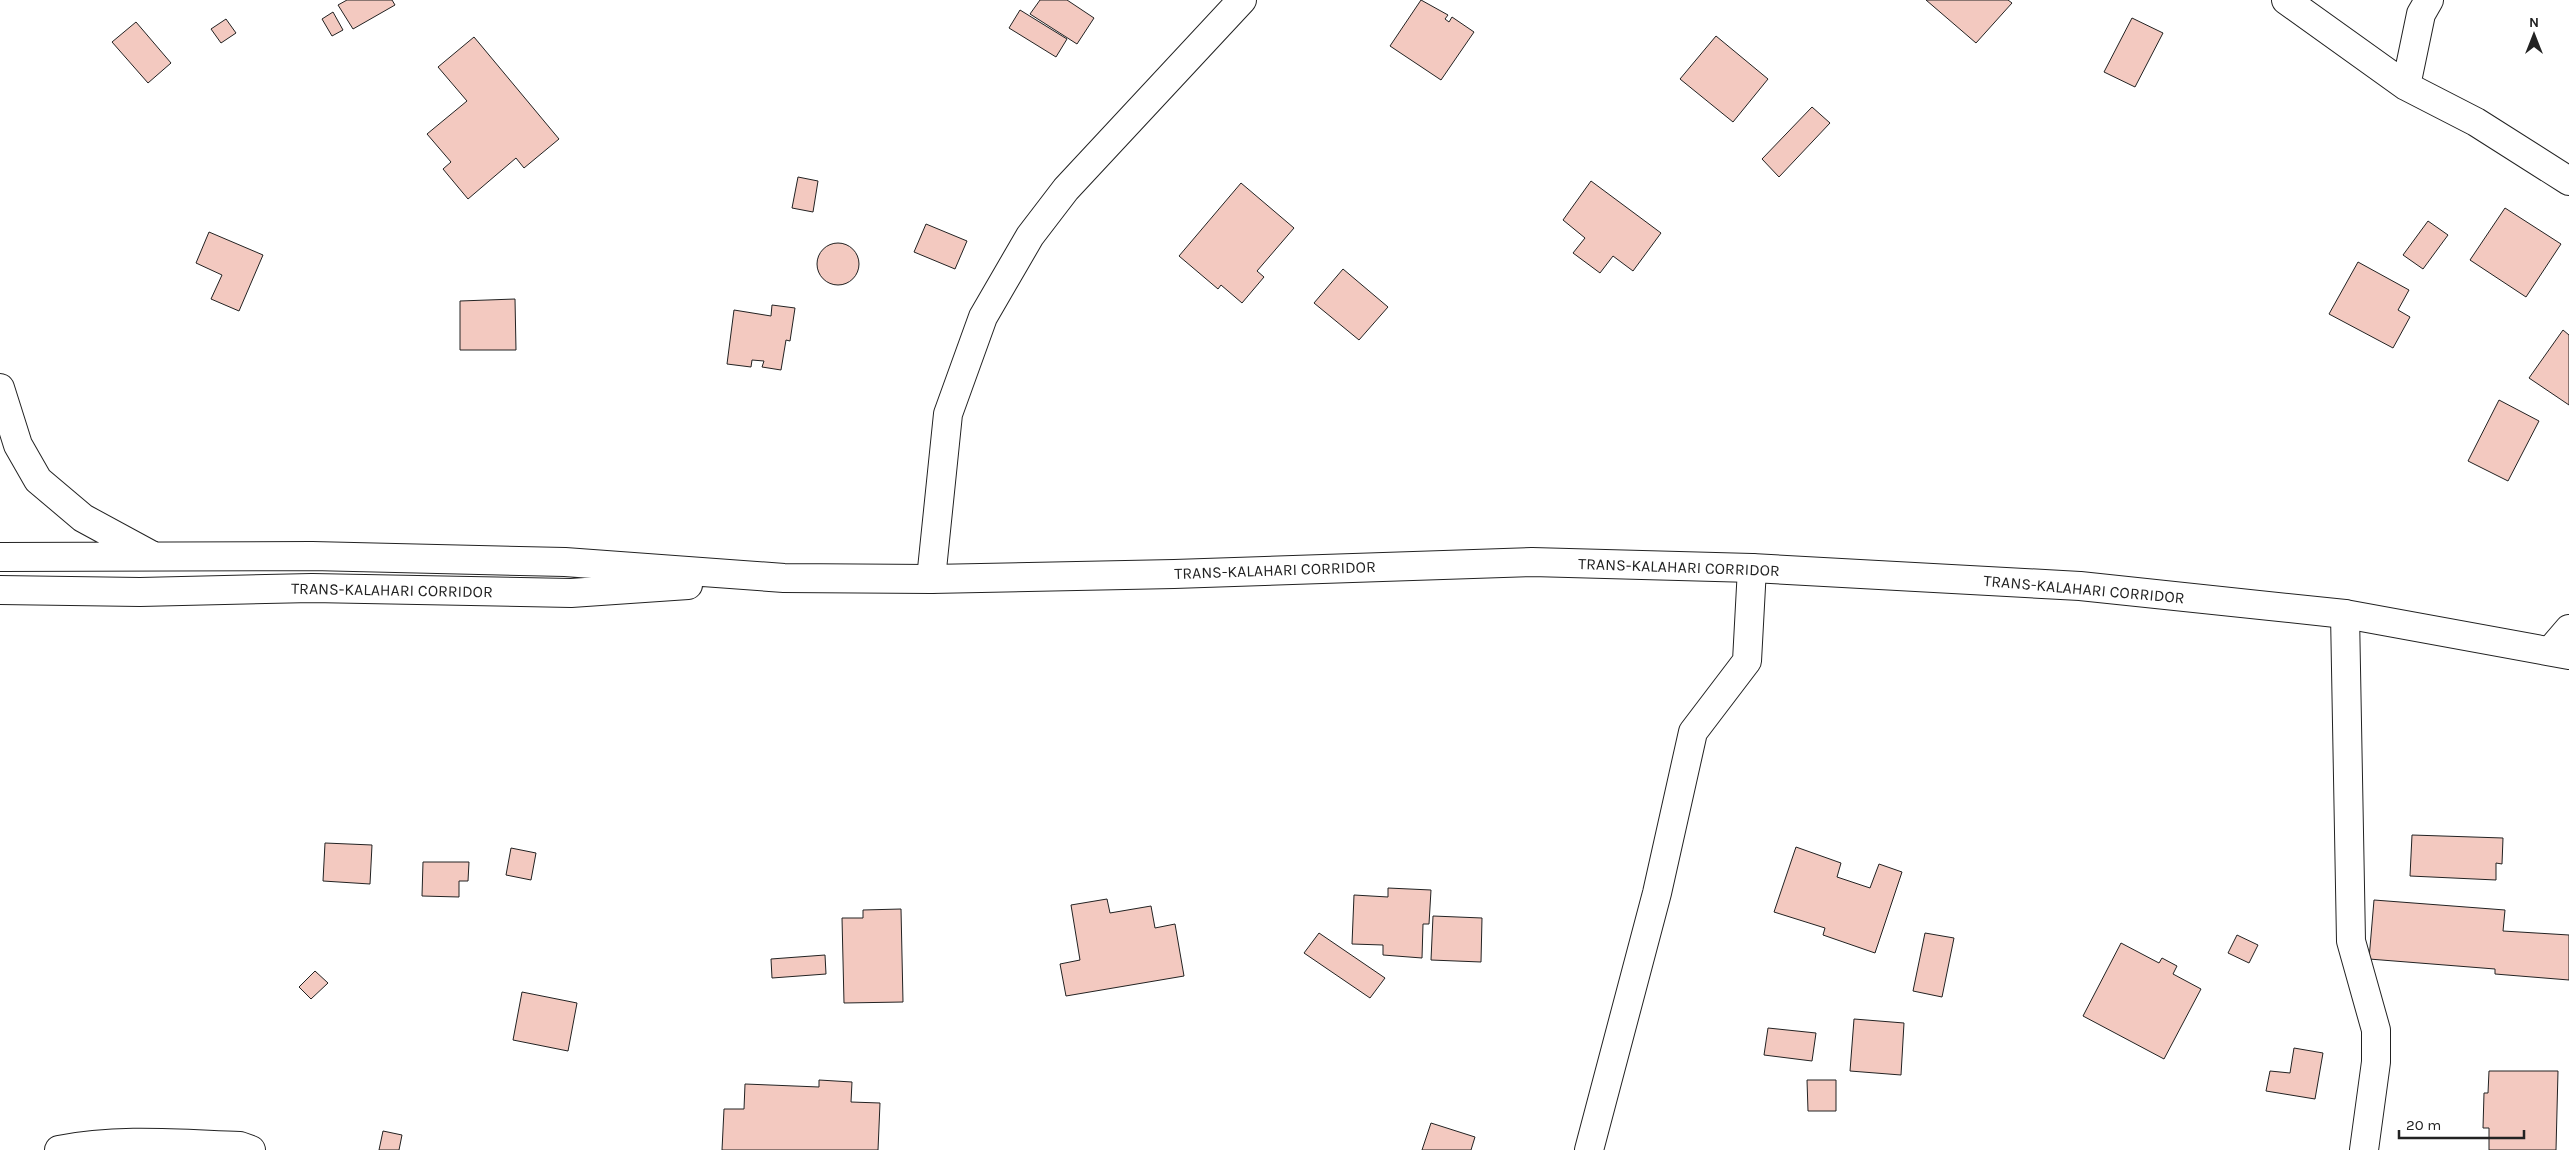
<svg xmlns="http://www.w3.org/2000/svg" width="2569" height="1150" font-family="Karla,sans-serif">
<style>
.building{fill:#f3c9c0;stroke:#222}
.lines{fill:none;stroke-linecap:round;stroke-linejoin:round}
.minor-casing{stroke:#222;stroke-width:30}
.trunk-casing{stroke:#222;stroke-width:30}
.minor{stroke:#fff;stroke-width:28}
.trunk{stroke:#fff;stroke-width:28}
.labels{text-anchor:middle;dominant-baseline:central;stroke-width:4;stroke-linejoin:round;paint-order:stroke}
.street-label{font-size:16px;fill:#222;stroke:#fff}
</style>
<rect width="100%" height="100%" fill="#fff"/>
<!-- building -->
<path class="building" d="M347 0H392L395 5 353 29 338 5Z
M1040 0H1067L1094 18 1077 44 1030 14Z
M1421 0 1448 15 1445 19 1449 22 1452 17 1474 32 1441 80 1390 46Z
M1926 0H2008L2012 3 1976 43Z
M1020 10 1067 39 1056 57 1009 28Z
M333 12 343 30 332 36 322 19Z
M2132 18 2163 33 2135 87 2104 72Z
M226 19 236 33 221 43 211 29Z
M136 22 171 63 148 83 112 42Z
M1716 36 1768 79 1733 122 1680 79Z
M474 37 559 139 524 168 516 158 468 199 443 169 451 162 427 134 467 101 438 67Z
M1812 107 1830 123 1779 177 1762 159Z
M798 177 818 181 813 212 792 208Z
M1591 181 1661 233 1633 271 1613 256 1600 273 1573 253 1585 238 1563 220Z
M1241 183 1294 228 1257 271 1264 277 1242 303 1221 285 1218 289 1179 256Z
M2505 208 2561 244 2526 297 2470 260Z
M2428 221 2448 235 2423 269 2403 255Z
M926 224 967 241 955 269 914 252Z
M209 232 263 255 239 311 211 299 222 275 196 263Z
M817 264a21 21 0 1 1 42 0a21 21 0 1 1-42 0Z
M2358 262 2409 290 2398 310 2410 317 2393 348 2329 314Z
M1343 269 1388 307 1359 340 1314 303Z
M515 299 516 350H460V301Z
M772 305 795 308 790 341 786 340 781 370 762 367 764 361 752 360 751 367 727 364 734 310 771 316Z
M2563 330 2569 335V405L2529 378Z
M2499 400 2539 421 2508 481 2468 461Z
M2412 835 2503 838 2502 864 2496 863V880L2410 876Z
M325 843 372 845 370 884 323 881Z
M1796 847 1841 863 1837 877 1870 888 1879 864 1902 872 1875 953 1823 935 1825 928 1774 912Z
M511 848 536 853 531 880 506 875Z
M423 862H469L468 881H459V897L422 896Z
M1388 888 1431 890 1429 924H1423L1422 958 1383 955V945L1352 944 1354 895 1388 897Z
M1107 899 1110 913 1151 906 1155 928 1175 924 1184 976 1066 996 1060 964 1080 960 1071 905Z
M2374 900 2505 910 2503 931 2569 935V980L2495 974V969L2369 959Z
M901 909 903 1002 844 1003 842 918H863V910Z
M1433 916 1482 918 1481 962 1431 960Z
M1319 933 1385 978 1370 998 1304 953Z
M1925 933 1954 938 1942 997 1913 991Z
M2237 935 2258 945 2249 963 2228 953Z
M2121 943 2159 963 2162 958 2177 966 2173 974 2201 989 2164 1059 2083 1016Z
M825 955 826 974 772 978 771 959Z
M315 971 328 983 311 999 299 987Z
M522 992 577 1003 568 1051 513 1040Z
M1854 1019 1904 1023 1901 1075 1850 1071Z
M1768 1028 1816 1033 1812 1061 1764 1055Z
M2294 1048 2323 1053 2315 1099 2266 1091 2270 1071 2290 1073Z
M2489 1071H2558L2556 1150H2489V1128H2483L2484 1093H2488Z
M819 1080 852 1082 851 1102 880 1103 878 1150H722L724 1109H744L745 1084 819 1087Z
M1807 1080H1836V1111H1808Z
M1431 1123 1475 1137 1471 1150H1422Z
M383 1131 402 1135 399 1150H379Z"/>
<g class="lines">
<!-- minor casing -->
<g class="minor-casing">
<path id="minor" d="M2286 0 2406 86 2476 122 2569 181
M2406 86 2421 14 2429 0
M931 579 948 414 983 317 1030 236 1066 189 1242 0
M2345 614 2351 941 2376 1030V1062L2364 1150
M2550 651 2569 629
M59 1150C118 1138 181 1144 240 1146L251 1150
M1589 1150 1657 893 1693 732 1747 661 1752 568"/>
</g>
<!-- trunk casing -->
<g class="trunk-casing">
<path id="trunk" d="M0 388 18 445 38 480 83 518 153 556
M0 557 312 556 565 562 784 578 931 579 1174 574 1532 562 1752 568 2080 586 2345 614 2569 655
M0 590 140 592 312 588 571 593 688 585"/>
</g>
<!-- minor -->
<use href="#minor" class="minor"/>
<!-- trunk -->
<use href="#trunk" class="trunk"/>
</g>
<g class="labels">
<!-- street labels -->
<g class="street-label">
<text transform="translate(1679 567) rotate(2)">TRANS-KALAHARI CORRIDOR</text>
<text transform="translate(1275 570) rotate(-2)">TRANS-KALAHARI CORRIDOR</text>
<text transform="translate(2084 589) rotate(5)">TRANS-KALAHARI CORRIDOR</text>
<text transform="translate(392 590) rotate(1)">TRANS-KALAHARI CORRIDOR</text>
</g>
</g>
<!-- north arrow -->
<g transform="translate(2534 35)" stroke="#ffffff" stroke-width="4" paint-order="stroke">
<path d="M0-4L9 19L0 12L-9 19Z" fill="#222222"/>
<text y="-8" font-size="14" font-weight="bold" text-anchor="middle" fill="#222222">N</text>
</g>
<!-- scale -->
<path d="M2399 1130v8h125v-8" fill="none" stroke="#222222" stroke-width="2.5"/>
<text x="2406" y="1130" font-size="15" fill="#222222" stroke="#ffffff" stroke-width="4" paint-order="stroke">20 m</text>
</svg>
